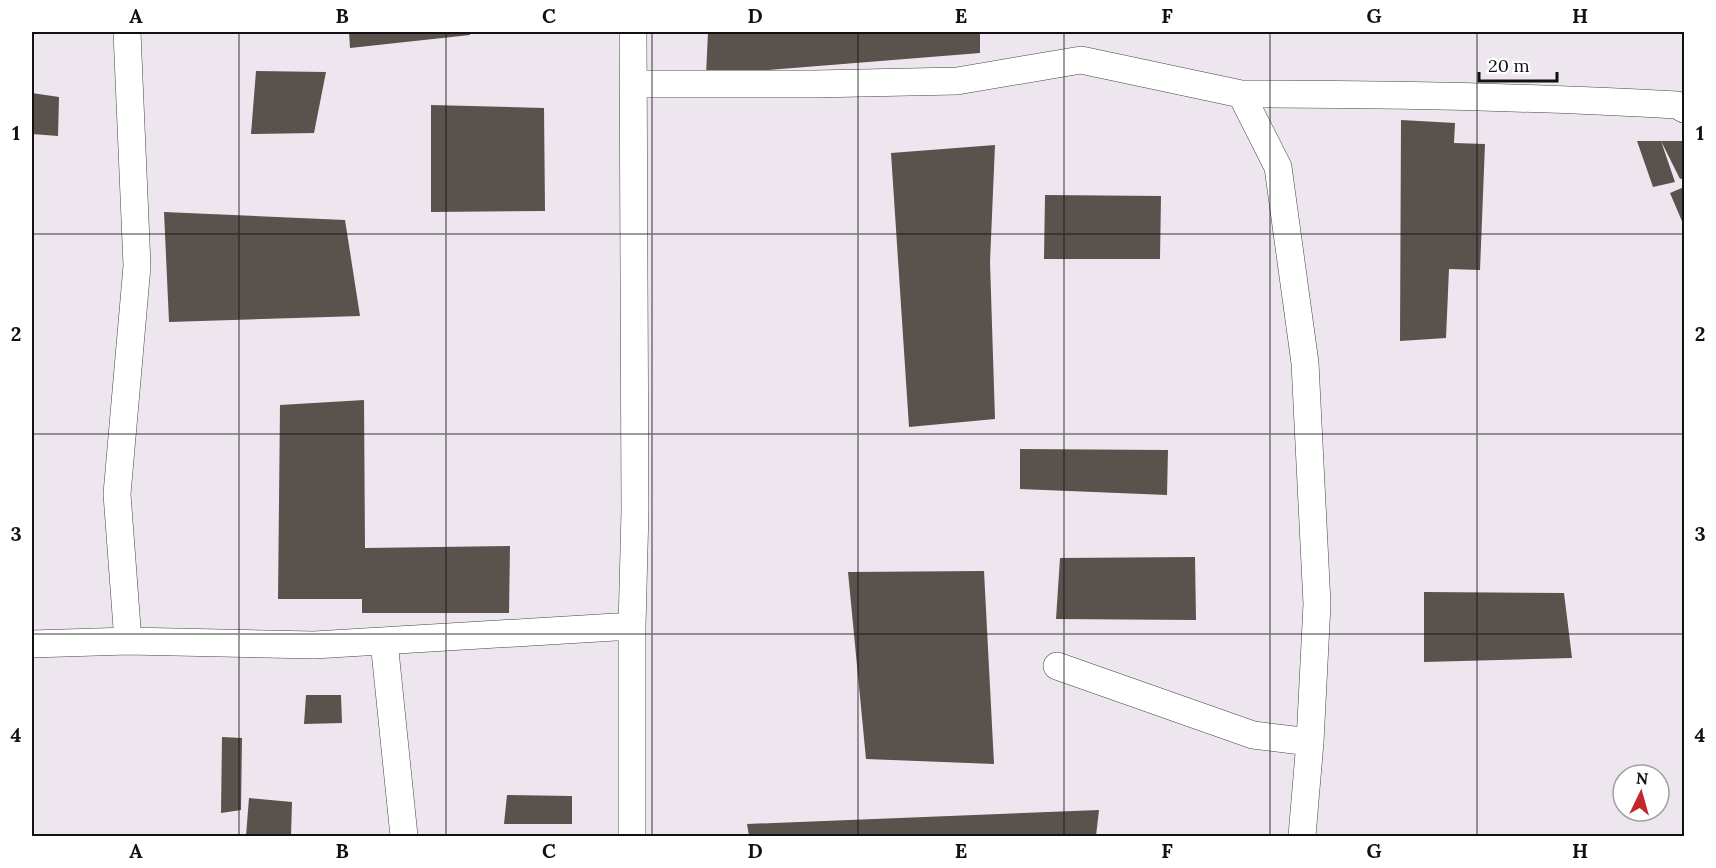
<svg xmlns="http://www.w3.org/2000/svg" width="1716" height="868" font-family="Lora,serif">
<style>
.industrial{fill:#eee6ef;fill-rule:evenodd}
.building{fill:#5a524d}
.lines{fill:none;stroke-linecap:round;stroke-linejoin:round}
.street-casing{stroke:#444;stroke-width:28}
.street{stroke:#fff;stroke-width:27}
.grid{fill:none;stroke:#111;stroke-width:1.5;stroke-opacity:0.55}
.neatline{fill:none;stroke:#111;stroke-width:2}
.grid-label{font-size:20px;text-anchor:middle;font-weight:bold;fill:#111}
</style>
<rect width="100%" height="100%" fill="#fffdf5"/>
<!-- industrial -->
<path class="industrial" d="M32 32H1684V836H32ZM1623 775H1659V811H1623Z"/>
<!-- building -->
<path class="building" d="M349 32H470V35L350 48Z
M708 32H980V53L706 75Z
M256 71 326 72 314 133 251 134Z
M32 93 59 97 58 136 32 134Z
M431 105 544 108 545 211 431 212Z
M1401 120 1455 123 1454 143 1485 144 1480 270 1449 269 1446 338 1400 341Z
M1637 141H1661L1675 182 1653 187Z
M1661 141H1684V178L1680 179Z
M995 145 990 262 995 419 909 427 891 153Z
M1684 187V226L1670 193Z
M1045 195 1161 196 1160 259H1044Z
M164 212 345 220 360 316 169 322Z
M364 400 365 548 510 546 509 613H362V599H278L280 405Z
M1020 449 1168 450 1167 495 1020 489Z
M1195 557 1196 620 1056 619 1060 558Z
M984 571 994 764 866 759 848 572Z
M1424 592 1564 593 1572 658 1424 662Z
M306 695H341L342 723 304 724Z
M222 737 242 738 241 810 221 813Z
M507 795 572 796V824H504Z
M249 798 292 802 291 836H246Z
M1099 810 1096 836H749L747 824Z"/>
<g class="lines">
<!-- street casing -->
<g class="street-casing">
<path id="street" d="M127 32 137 266 117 494 128 641
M633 84H814L957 81 1081 60 1241 94 1278 167 1305 363 1317 604 1310 742 1302 836
M1241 94C1387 94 1532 97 1677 105L1684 109
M384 641 404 836
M32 644 128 641 314 645 632 626
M1057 666 1253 735 1310 742
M632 836V626L635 511 633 32"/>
</g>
<!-- street -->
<use href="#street" class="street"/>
</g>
<!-- grid -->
<path class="grid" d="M239 32V836M446 32V836M652 32V836M858 32V836M1064 32V836M1270 32V836M1477 32V836M32 234H1684M32 434H1684M32 634H1684"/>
<!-- border -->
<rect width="1716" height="868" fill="none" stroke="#ffffff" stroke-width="66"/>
<!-- north arrow -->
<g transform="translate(1641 793) rotate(5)"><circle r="28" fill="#ffffff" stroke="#a0a0a0" stroke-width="1.5"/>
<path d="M0-4.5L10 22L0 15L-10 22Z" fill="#c4262e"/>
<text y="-9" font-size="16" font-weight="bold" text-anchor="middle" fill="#111111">N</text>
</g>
<!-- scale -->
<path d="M1479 72v9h78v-9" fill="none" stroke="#111111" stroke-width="3"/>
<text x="1488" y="72" font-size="18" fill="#111111" stroke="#ffffff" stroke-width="4.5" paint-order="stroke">20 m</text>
<rect x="33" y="33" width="1650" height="802" class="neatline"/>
<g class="grid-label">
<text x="136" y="23">A</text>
<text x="342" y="23">B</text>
<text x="549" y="23">C</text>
<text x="755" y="23">D</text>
<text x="961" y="23">E</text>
<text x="1167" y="23">F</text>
<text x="1374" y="23">G</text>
<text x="1580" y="23">H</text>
<text x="16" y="140">1</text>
<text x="1700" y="140">1</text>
<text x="16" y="341">2</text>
<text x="1700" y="341">2</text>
<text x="16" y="541">3</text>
<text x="1700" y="541">3</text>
<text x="16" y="742">4</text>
<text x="1700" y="742">4</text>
<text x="136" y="858">A</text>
<text x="342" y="858">B</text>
<text x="549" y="858">C</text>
<text x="755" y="858">D</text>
<text x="961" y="858">E</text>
<text x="1167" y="858">F</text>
<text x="1374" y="858">G</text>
<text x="1580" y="858">H</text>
</g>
</svg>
